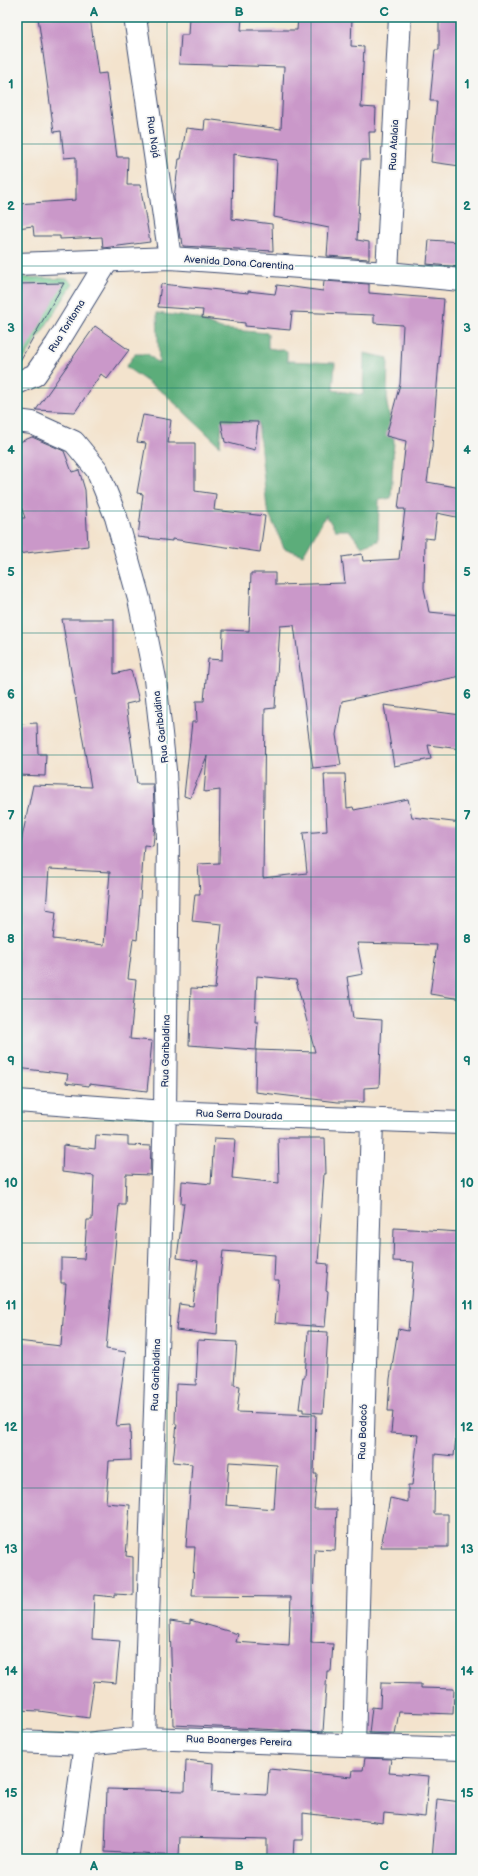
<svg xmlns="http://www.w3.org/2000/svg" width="478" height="1876" font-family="'Balsamiq Sans',sans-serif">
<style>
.green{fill:#70c990;stroke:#467c77}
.forest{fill:#5cad7a;stroke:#3c6e6c}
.building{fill:#ca98c9;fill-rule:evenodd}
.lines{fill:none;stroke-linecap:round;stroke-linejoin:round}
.minor-casing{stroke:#3b4a6f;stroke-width:24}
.tertiary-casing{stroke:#3b4a6f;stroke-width:24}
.secondary-casing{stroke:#3b4a6f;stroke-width:24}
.minor{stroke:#fff;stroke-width:22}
.tertiary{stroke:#fff;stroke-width:22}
.secondary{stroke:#fff;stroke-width:22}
.grid{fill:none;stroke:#0f766e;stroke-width:1;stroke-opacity:0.55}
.labels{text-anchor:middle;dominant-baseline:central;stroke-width:3.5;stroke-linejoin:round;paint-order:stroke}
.street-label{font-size:10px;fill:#1b2f5e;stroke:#f6f6f2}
.neatline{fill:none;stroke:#0f766e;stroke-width:1.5}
.grid-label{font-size:13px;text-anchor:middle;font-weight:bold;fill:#0f766e}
</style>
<rect width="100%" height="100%" fill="#f6f6f2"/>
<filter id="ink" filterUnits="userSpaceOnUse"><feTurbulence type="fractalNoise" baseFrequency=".025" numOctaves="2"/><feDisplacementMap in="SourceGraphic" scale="8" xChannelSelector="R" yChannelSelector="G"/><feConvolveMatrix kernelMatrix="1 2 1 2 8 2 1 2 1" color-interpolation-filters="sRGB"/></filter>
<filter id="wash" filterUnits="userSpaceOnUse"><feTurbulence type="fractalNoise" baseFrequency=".012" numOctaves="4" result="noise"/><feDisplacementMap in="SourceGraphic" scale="16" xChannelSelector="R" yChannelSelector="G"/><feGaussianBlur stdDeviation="0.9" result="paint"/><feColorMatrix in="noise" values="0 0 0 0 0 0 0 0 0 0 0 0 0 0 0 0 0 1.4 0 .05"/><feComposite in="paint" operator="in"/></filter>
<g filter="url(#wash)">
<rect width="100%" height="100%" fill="#f3e3cd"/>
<!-- green -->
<path class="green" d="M17 277 68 279 73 284 26 356 17 366Z"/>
<!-- forest -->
<path class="forest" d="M157 313 196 318 221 329 268 333V348L287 351V361L335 363 333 390 363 395 364 353 388 358 387 404 394 440 391 498 379 500 378 541 362 547 349 530H335L326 515 303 555 284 548 267 509 258 422 222 421 220 446 165 394 126 367 135 354H148L159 364Z"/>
<g id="blocks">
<!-- building -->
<path class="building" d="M38 17H90L98 74 106 73 117 157H128L127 185H140L150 242 103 248 102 237 60 239V236H34L33 226 17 228V204L76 200V157L64 158 61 131 54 132Z
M189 17H242L241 30H297L298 17H352L351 46 364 47 361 107 376 108 375 132H369L370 160H361L357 240 369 242V259L327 256 329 228 274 217 277 160 233 154 232 219 272 224 273 251 183 246 182 238H180L174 198 179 159H181L186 128 204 130 205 119 281 129 284 67 179 64 181 35H188Z
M439 17H461L460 166 431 162 437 101H430L435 50H439Z
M429 240 461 242V267L427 264Z
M324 281 369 284V293L444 299 432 447 427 482 461 488V518L437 513 434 539 425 538 424 588 429 612 461 615V676L342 701 336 735 341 765 313 768 294 625 280 626 275 708 265 709 263 878 307 873 303 833 327 831 324 774H345L347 808 353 807 354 810 408 799 412 817 461 823V999L430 994 437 945 357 943 363 974 347 977 353 1018 382 1020 379 1087 364 1088V1102H338L255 1092 256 1050 189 1045 191 988 215 989 222 924 192 921 195 894H200L198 864 219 863 220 790 204 792 207 756 190 798 184 796 192 722H197L196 701H204L208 659 222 660 223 630 249 631 251 573H275V585L345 583 342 557 362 554 363 561 399 559 405 509H398L406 441 386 436 400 384 403 325 374 323V315L292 312 290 330 245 326V323L202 318 203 310 158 307 161 284 248 293V291L275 294 277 285 323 291ZM257 976 296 980 315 1052 256 1050 258 1022H255Z
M64 283 17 366V284Z
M95 326 129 350 107 379 101 374 75 412 36 410Z
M143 415 171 420 168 443H195V491L216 494 214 510 265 516 260 552 172 539V541L138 537 143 494 137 493 146 443 137 442Z
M221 421 258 422 255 450 225 442Z
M32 437 64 451 72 472 79 470 85 490 88 546 17 554V518H25L17 494V443Z
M62 619H114V674L131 670 139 701 126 704 137 784H153L155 826 153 846 144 845 137 940 133 939 128 979 136 980 130 1039 152 1041 147 1091 89 1084V1086L66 1083 68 1074 17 1068 18 847H20L33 785 91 787ZM49 869 110 872 104 945 53 939 56 912 46 910Z
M384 705 461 715V749L428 745 431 759 394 766Z
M37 723 38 754H46L45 776 17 775V724Z
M96 1135 128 1137V1145L151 1146 150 1175 126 1174 125 1204H119L106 1349 126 1352 116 1426 130 1425 131 1460 109 1461 106 1503 130 1505 126 1556 133 1557V1595L114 1594V1597L94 1595 92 1639 120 1641 116 1683 94 1681 89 1718 39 1711 17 1710V1341L61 1346 66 1283H61V1258L84 1259 87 1220H92L94 1176 62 1172 63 1145 95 1149Z
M214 1138 235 1139 232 1178 279 1183 278 1138H325L326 1174H324L318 1263 328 1264 326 1290 328 1291 325 1327 275 1323 279 1280H274L275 1255 223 1251 219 1287 217 1335 176 1330 179 1304 193 1306 198 1261 177 1258 184 1203H181L182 1181 211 1184Z
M394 1228 461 1232 458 1271H461V1417H458L454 1456 435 1454 434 1514H448V1547H381L390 1498 408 1502V1485H412L418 1435 391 1433 393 1411H388L390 1379 398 1329 408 1331 414 1262 393 1261Z
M308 1331 328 1332 323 1413 303 1412V1409H299L303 1377H305Z
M198 1340 237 1342 234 1385 240 1386 237 1412 316 1415 314 1474H317L314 1509H337L335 1550 315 1549 311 1643 333 1644 331 1671H327L323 1732 173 1725 170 1621 190 1624V1620L238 1634 236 1642 289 1646 291 1597 192 1596 195 1547H186L192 1464 173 1462 177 1424H175L176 1384 196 1385ZM229 1462 277 1465 274 1509 226 1505Z
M381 1683 421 1684V1688L454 1689 453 1714 399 1712 395 1734 369 1733 372 1707 380 1708Z
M365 1758 391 1759 389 1773 429 1776 425 1817 384 1813 383 1823 303 1813V1840H294L293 1859H267V1839L180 1837 179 1856 105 1852 107 1789 185 1791 186 1760 213 1763 212 1792 267 1795 269 1769 352 1777 353 1770H363Z
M437 1799 461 1802V1859H432Z"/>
</g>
</g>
<g filter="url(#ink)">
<use href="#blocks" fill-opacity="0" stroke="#3b4a6f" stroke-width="1"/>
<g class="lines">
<!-- minor casing -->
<g class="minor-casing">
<path id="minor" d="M135 17 170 258
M387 273 400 17
M17 383 35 375 56 345 108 260
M17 421 32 423 74 442 97 470 116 517 139 599 155 679 165 770 168 838 165 1112 144 1738
M17 1101 165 1112 461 1123
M354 1745 372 1120
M69 1859 85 1744"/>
</g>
<!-- tertiary casing -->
<g class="tertiary-casing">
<path id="tertiary" d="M17 264 170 258 387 273 461 280"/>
</g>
<!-- secondary casing -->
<g class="secondary-casing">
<path id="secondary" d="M17 1741 85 1744 144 1738 461 1749"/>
</g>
<!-- minor -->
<use href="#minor" class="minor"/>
<!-- tertiary -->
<use href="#tertiary" class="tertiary"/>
<!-- secondary -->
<use href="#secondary" class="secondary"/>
</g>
</g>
<!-- grid -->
<path class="grid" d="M167 17V1859M311 17V1859M17 144H461M17 266H461M17 388H461M17 511H461M17 633H461M17 755H461M17 877H461M17 999H461M17 1121H461M17 1243H461M17 1365H461M17 1488H461M17 1610H461M17 1732H461"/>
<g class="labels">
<!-- street labels -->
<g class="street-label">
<text transform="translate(153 137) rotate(82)">Rua Najá</text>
<text transform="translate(394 145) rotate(-87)">Rua Atalaia</text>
<text transform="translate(239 263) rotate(4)">Avenida Dona Carentina</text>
<text transform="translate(67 326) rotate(-58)">Rua Toritoma</text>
<text transform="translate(161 727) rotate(-97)">Rua Garibaldina</text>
<text transform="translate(166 1051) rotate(-89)">Rua Garibaldina</text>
<text transform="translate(239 1115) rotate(2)">Rua Serra Dourada</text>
<text transform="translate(156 1375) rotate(-88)">Rua Garibaldina</text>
<text transform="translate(363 1432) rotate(-88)">Rua Bodocó</text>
<text transform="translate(239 1741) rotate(2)">Rua Boanerges Pereira</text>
</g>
</g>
<!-- margin -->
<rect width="478" height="1876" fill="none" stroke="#f6f6f2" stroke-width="44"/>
<rect x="22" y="22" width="434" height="1832" class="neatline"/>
<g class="grid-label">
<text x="94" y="16">A</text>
<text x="239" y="16">B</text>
<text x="384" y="16">C</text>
<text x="11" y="88">1</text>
<text x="467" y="88">1</text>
<text x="11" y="210">2</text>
<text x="467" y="210">2</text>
<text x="11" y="332">3</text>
<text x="467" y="332">3</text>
<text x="11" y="454">4</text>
<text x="467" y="454">4</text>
<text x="11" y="576">5</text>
<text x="467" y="576">5</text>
<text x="11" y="698">6</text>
<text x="467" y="698">6</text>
<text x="11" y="820">7</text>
<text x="467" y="820">7</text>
<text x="11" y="943">8</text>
<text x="467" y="943">8</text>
<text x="11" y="1065">9</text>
<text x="467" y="1065">9</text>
<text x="11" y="1187">10</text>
<text x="467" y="1187">10</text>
<text x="11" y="1309">11</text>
<text x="467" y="1309">11</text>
<text x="11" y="1431">12</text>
<text x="467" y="1431">12</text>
<text x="11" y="1553">13</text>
<text x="467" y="1553">13</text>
<text x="11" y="1675">14</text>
<text x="467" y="1675">14</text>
<text x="11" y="1797">15</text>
<text x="467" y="1797">15</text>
<text x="94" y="1870">A</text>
<text x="239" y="1870">B</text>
<text x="384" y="1870">C</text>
</g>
</svg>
